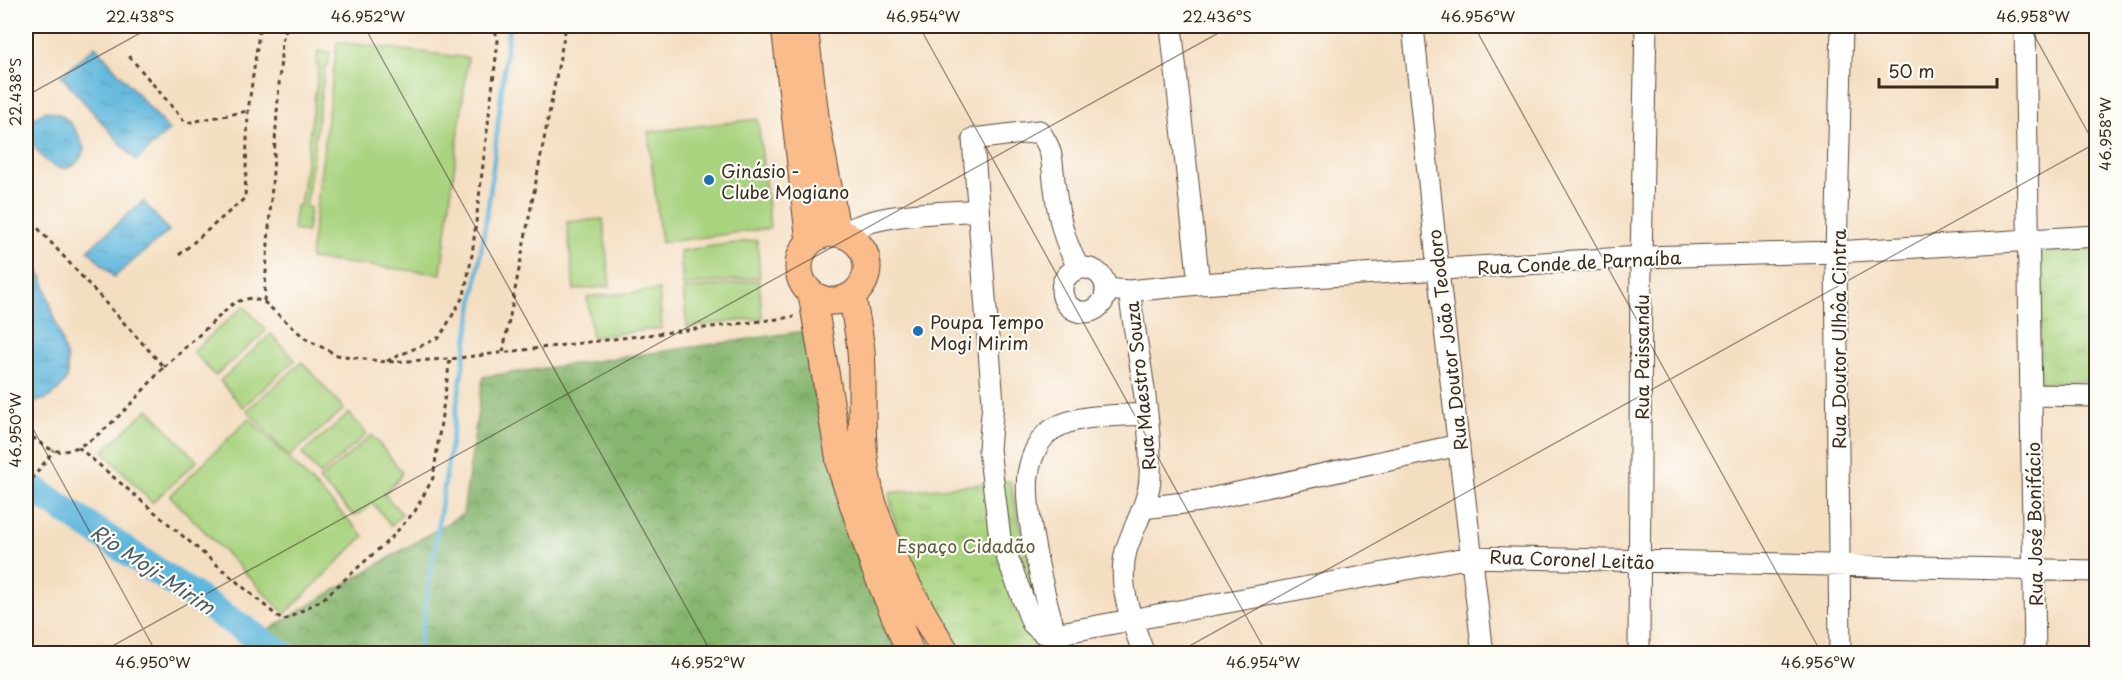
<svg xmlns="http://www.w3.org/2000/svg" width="2122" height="679" font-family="'Playpen Sans',sans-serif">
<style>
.forest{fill:url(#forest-crowns);stroke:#607046;stroke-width:1.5}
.park{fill:url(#park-tufts);stroke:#727e4e;stroke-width:1.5}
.garden{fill:#a9d37f;stroke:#727e4e;stroke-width:1.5}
.water{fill:url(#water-ripples);stroke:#4e707e;stroke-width:1.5}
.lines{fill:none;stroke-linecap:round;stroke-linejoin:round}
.stream{stroke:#61b7dd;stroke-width:4.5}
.river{stroke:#61b7dd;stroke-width:28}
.minor-casing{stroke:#574536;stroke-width:23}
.major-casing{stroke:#574536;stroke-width:29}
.path{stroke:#574536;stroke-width:3;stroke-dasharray:4.5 4.5;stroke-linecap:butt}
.minor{stroke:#fff;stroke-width:21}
.major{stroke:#fabc8b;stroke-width:27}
.ticks{fill:none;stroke:#3b2a1e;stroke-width:1.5;stroke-opacity:0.45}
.poi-dot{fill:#1f6fb2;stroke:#fdfcf7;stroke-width:2}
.labels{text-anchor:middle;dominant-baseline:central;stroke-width:4.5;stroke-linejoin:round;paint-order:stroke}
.poi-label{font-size:18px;fill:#3b2a1e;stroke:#fdfcf7;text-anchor:start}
.street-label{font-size:18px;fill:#3b2a1e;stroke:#fdfcf7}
.park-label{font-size:18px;fill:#5c5d3b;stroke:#fdfcf7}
.water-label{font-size:20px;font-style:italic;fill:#485b61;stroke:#fdfcf7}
.neatline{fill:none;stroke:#3b2a1e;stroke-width:2}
.ticks-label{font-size:15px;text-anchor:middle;fill:#3b2a1e}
</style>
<defs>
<pattern id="forest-crowns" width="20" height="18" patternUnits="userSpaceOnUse" patternTransform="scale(1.5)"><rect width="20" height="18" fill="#86b56e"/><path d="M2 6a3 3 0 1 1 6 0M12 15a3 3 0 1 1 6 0" fill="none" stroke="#6f935a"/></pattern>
<pattern id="park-tufts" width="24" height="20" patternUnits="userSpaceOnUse" patternTransform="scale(1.5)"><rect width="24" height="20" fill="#a9d37f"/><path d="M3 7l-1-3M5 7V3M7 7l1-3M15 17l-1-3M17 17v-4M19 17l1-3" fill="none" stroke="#92b56d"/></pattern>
<pattern id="water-ripples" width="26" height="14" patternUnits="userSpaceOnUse" patternTransform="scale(1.5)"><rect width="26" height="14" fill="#61b7dd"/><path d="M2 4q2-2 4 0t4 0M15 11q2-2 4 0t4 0" fill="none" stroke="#5195b3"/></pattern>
</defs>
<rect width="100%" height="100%" fill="#fdfcf7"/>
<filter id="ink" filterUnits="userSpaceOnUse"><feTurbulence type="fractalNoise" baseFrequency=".0167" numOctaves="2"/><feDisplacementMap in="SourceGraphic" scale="12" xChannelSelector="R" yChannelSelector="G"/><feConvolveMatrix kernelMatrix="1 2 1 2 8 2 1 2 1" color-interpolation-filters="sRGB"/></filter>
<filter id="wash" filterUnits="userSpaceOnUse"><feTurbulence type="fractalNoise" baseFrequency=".008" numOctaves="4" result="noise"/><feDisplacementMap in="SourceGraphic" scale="24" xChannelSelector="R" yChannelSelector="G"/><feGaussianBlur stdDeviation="1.35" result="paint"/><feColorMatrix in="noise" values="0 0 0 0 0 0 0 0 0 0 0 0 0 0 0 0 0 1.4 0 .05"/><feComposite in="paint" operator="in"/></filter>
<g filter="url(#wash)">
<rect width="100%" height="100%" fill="#f4dec1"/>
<!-- forest -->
<path class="forest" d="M805 331 904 654H243L256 637 463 514 483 377Z"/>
<!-- park -->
<path class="park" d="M2096 248V380L2040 383 2039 252Z
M1010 481 1045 630 1054 653H963C927 612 897 547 889 493Z"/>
<!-- garden -->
<path class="garden" d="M337 42 468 58 441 274 310 259Z
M318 51 330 52 328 66H325L306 207 310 208 307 232 293 230 296 206H300L319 65H316Z
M758 119 770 228 661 243 648 132Z
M603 219 610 286 574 290 567 222Z
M757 240 760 277 683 286 680 251Z
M759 280 762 318 687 327 683 290Z
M659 290 662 328 592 337 587 297Z
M244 306 266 331 215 376 193 351Z
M271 334 295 360 243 407 220 381Z
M302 362 344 409 289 457 247 410Z
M148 409 197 461 152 503 103 451Z
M349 413 367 434 320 475 302 454Z
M249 418 364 536 285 614 170 496Z
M372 435 402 472 398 480 384 494 402 514 391 526 373 503 362 512 354 516 319 480Z"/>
<!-- water -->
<path class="water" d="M95 46 169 130 136 161 61 76Z
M47 111C67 113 78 131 84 149 66 204 0 125 47 111Z
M143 201 169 231 114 277 88 250Z
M26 258 42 276 67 359V378L59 390 46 399 34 402 26 399Z"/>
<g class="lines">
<!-- stream -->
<path class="stream" d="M418 654 490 194 509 26"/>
<!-- river -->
<path class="river" d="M26 484 281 654"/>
</g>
</g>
<g filter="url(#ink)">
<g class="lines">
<!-- minor casing -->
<g class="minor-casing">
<path id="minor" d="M1171 26 1199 284
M1413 26 1438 270 1483 654
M2025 26 2035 654
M843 234C876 212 937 214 977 210
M1062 290a22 22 0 1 1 44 0a22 22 0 1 1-44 0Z
M1079 268C1065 245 1058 215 1055 188 1051 163 1055 152 1039 131L973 139 993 403 989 449 1000 538 1032 623 1043 633 1055 634 1471 557 2096 571
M1106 289 1129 291 1199 284 1641 257 1836 252 2096 236
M1129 291C1137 351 1152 417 1150 477 1149 504 1133 526 1126 551 1117 585 1132 622 1144 654
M2032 395 2096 396
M1143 508 1200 501 1459 445
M1062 654C1048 614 1023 515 1028 474 1031 457 1039 436 1055 428 1079 414 1117 416 1145 414
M1639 654 1641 257 1646 26
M1840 654 1836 252 1842 26"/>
</g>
<!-- major casing -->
<g class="major-casing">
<path id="major" d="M785 26 810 242
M804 26 816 124 837 233
M799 267a34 34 0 1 1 68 0a34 34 0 1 1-68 0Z
M812 294 841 468 875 568 911 654
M852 296C855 314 859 332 861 350 864 393 859 436 867 479 879 542 914 600 947 654"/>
</g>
<!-- path -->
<path class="path" d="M26 35 37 26
M129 56 186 123 248 111
M26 215 164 367C142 390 88 461 53 450 44 447 34 438 26 432
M790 251 794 283
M179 255 245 198 248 111 260 26
M264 301 282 41 287 26
M503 352 566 26
M387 361 440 337 464 295 472 255 498 41 494 26
M164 367 235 302 251 298 264 302 306 339 337 355 386 362 450 359 794 317
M78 447 283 621 323 599 392 537 415 511 433 478 450 359
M26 487 54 450"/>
<!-- minor -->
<use href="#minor" class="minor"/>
<!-- major -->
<use href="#major" class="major"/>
</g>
</g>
<!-- ticks -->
<path class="ticks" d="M364 26 712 654M919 26 1267 654M1474 26 1822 654M2029 26 2096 147M26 96 153 26M26 416 157 654M98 654 1231 26M1175 654 2096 143"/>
<!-- markers -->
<g class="poi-dot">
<circle cx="709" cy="180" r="6"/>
<circle cx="918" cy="331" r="6"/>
</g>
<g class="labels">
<!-- poi labels -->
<g class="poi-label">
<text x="721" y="170">Ginásio -<tspan x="721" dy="21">Clube Mogiano</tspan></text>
<text x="930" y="321">Poupa Tempo<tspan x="930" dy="21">Mogi Mirim</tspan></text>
</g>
<!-- street labels -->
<g class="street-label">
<text transform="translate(1579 262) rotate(-3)">Rua Conde de Parnaíba</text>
<text transform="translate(1838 339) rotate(-90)">Rua Doutor Ulhôa Cintra</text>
<text transform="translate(1447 340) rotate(-97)">Rua Doutor João Teodoro</text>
<text transform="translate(1641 357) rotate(-90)">Rua Paissandu</text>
<text transform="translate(1140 386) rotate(-96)">Rua Maestro Souza</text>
<text transform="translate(2034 524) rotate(-91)">Rua José Bonifácio</text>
<text transform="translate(1572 559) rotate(2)">Rua Coronel Leitão</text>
</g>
<!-- park labels -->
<g class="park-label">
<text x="966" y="545">Espaço Cidadão</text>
</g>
<!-- water labels -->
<g class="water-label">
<text transform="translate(153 569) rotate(34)">Rio Moji-Mirim</text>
</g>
</g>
<!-- margin -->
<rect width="2122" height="679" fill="none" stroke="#fdfcf7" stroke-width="66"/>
<!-- scale -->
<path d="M1879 78v9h118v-9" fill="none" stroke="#3b2a1e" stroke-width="3"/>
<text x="1888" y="78" font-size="18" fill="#3b2a1e" stroke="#fdfcf7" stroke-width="4.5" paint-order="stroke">50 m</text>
<rect x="33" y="33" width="2056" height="613" class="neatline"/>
<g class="ticks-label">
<text x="140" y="22">22.438°S</text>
<text x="368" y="22">46.952°W</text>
<text x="923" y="22">46.954°W</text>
<text x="1217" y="22">22.436°S</text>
<text x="1478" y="22">46.956°W</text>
<text x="2033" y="22">46.958°W</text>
<text transform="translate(16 92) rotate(-90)" y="5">22.438°S</text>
<text transform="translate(2106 134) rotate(-90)" y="5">46.958°W</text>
<text transform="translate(16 430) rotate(-90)" y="5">46.950°W</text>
<text x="153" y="668">46.950°W</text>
<text x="708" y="668">46.952°W</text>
<text x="1263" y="668">46.954°W</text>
<text x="1818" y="668">46.956°W</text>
</g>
</svg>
